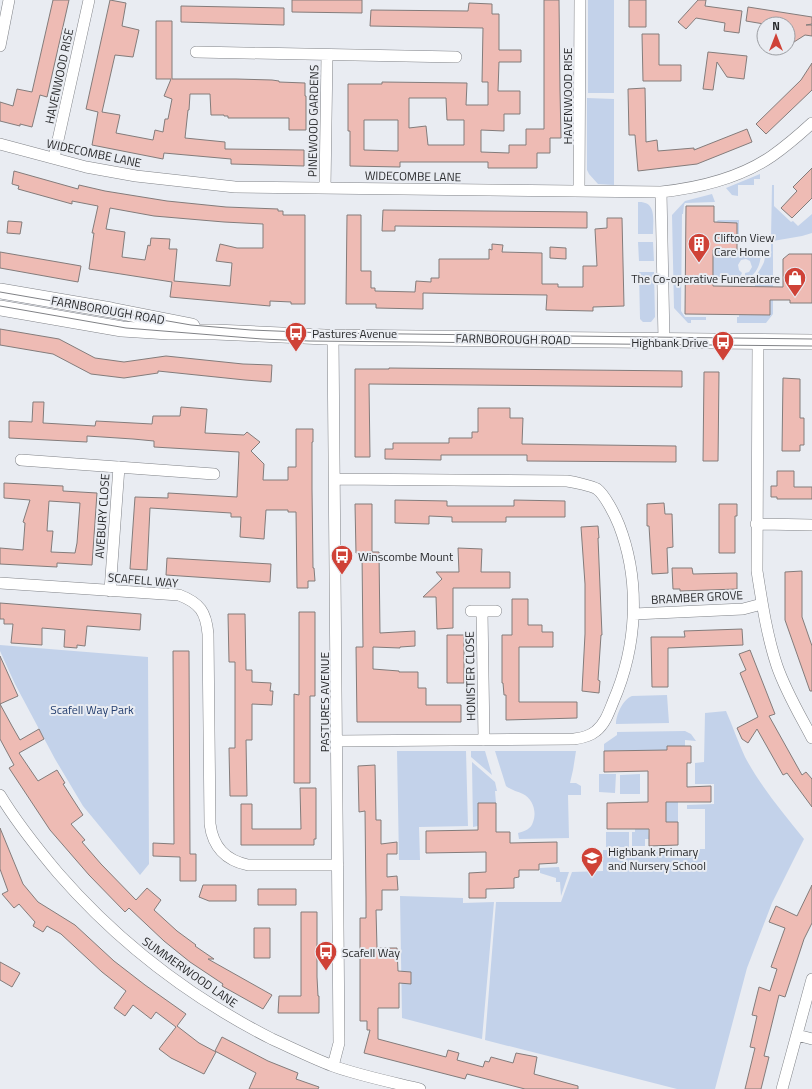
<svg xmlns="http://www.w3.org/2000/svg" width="812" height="1089" font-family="'Titillium Web',sans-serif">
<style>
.green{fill:#c3d2ea}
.building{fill:#eebbb4;stroke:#837c7b;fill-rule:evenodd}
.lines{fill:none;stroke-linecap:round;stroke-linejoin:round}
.street-casing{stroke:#808388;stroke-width:12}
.secondary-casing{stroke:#808388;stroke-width:16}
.street{stroke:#fff;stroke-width:11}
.secondary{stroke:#fff;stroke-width:15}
.tram{stroke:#808286;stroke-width:1}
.labels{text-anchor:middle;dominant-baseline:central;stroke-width:4;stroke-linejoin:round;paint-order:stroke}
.street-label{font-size:12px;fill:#292a2c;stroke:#e9ecf2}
.poi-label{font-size:12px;fill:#292a2c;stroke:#e9ecf2;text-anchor:start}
.park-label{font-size:12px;fill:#233e6f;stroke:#e9ecf2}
</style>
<rect width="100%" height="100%" fill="#e9ecf2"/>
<!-- green -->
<path class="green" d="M588 0H614V93H588Z
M587 98 614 99V185L598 184 589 174 587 170Z
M760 174V179H754V185H738V196L732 195 726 188Z
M772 185H774V206L791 222 793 221 798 226 812 214V233L802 236 773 241V314L766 323H737V317H739V315H770V287H755C755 273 760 272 764 262 765 259 765 255 765 252H771V243H769V238H771Z
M712 194 715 202 685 203 684 205 683 214H682L681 311 685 317H706V320H691V323H688L674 308 672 215 685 201Z
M638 202C657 201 653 220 653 234H638Z
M718 220H739V235H737V223H715Z
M638 242H653L654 261H639Z
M713 250 761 252C761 262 757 277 745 278V273L749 272 752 267 750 261 746 259 741 260 738 265 739 270 742 273 740 277H713Z
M639 272H654L655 317 651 322H643L640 319Z
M0 645 148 657 149 864 140 875 83 806 55 759 15 684 0 651Z
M667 695 669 723 616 724C616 715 623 699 632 696Z
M726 711C733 727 738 742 745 757 761 787 783 813 804 839L772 903 747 968 715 1089H677L485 1040 496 902H561L572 872 603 871V850L705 849V809H687V805L714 804V784H695V763L704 762 705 713Z
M685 731 691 734 696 741 685 740V746H667V750L604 751V744L617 735V732Z
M397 751H466L468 826 419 827 420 860H399Z
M471 751H485L492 775 471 757Z
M495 751H576L573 770 570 783H576L581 786V795H568L569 838 519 839 518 833C525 831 531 829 533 822 537 812 533 799 523 794 517 791 511 790 506 786Z
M472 762 495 782 497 791H495L496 803H478V826L473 827Z
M599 774H616L615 793 599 792Z
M640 774V794H620V775Z
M666 802H678V822H666Z
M635 829H648L649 839H645V846H632V832H635Z
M606 832H629V847H606Z
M559 867 560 872H569L561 896 560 882H556V878L540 873V868Z
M400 896 463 898V903L494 902 482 1039 402 1018Z"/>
<!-- building -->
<path class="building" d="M53 0H69L47 97 40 95 32 127 20 124V126L0 121V102L13 106 17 89 32 92Z
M110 0 126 3 122 26 139 30 133 57 115 55 102 112 120 115 116 133 153 140 155 130 163 132 165 119H168L172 99 164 96 171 79H156V21H172V79H236L272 80 279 81V82L305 83V96H306V130H289V118H228V116H224V115H211L210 94H190L189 110H188L185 138 225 142V149L304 150V166L231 164V159L164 153 163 159 92 145 98 112 86 109Z
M292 0H362V13L292 12Z
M544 0H559L560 90 561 138H550V153H537V168H488V162H400V167L350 166V131H348V84H382V82L467 83 466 105H488V82H482L483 28 370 26 371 10 468 11 469 3 492 4V14H499V50H521V62H499L498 91H520V114H504V131L481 130V152L509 153V145H526V129H544ZM409 98H446L447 120H464V145H428L426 126 409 128ZM364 120H398V151L364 150Z
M629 0H646V27H629Z
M698 0H706L705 6 742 11 739 33 724 31 725 23 696 18 686 29 678 22Z
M181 6 284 8V25L181 22Z
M748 7 812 17V24L806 25H812V36L805 35 794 42 788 33V24H764L746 21Z
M642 34H659V65H681V81H643Z
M708 52 747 56 744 79 727 77 717 62 713 90 703 89Z
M812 63V90L766 134 756 124 801 80Z
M645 88 646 142 657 140 658 151 694 148V150L747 129 752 142 697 164 638 171 635 135H629L628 89Z
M812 168V198L792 218 781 208 797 191 793 187Z
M14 171 78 189 79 185 105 191 167 201 226 207 278 209V211H283V215H305V304H291V302L270 301V306L170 297 172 282 89 269 94 233H92L98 206 72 201V204L18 189 19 186 12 184ZM110 208 154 216 224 222 263 224V248H237L220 244 216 261 232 263 230 286 174 281 177 249H169L170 239 151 238 150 246 148 245 145 260 122 257 125 232 106 229Z
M686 206H714V222L737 223V251L713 250V286L783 287V259L789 254H812V303H790V300H770V315L685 314Z
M383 210 587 212V228L395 226V231H382Z
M347 215H361V271H371V288H375V291L415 292 416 281 431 282V278H439V259H489V249L492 250V244L503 245 502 252 542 253V284H558V287H583V266H597L595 229 607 228V218H622L624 306 593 307V311L546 310 547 295 469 294 423 293V309L376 308V304H346Z
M8 221 22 222 20 234 7 233Z
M550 247 566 248V259L550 258Z
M0 252 81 266 78 282 0 268Z
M0 329 59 339 95 358 124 362 166 356 243 364 272 365 271 382 245 380 158 371V373L124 378 91 374 53 354 0 345Z
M389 368 682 371V387L369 384 370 457H355V369H389Z
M704 372H719L718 461H703Z
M783 378 800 379V418H804V445H800V451H782Z
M33 402H44L43 423 95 426 96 421 152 424 153 416H180L181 407 207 409 205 433 244 435 247 432 260 442 251 451 264 464 263 480H288V467H296V429H313V442H312V489L313 568H314L315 581H308V588H297L296 512H288V510H266L264 539 240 537 241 517H231V513L150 508 147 570 130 569 135 497 168 498V493L237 497 239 452 154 447V441L133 439 87 436V442L9 438V421L32 422Z
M478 408H510V418H523L522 444 676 446V462L527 461V455H441V460L385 459V449H393V443H449V438H472V432H478Z
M777 471H794V487H812V499H777V497H771V486H777Z
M4 483 63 486V491L97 493 92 565 57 563V567L0 564V548L23 550 25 523 23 522 30 500 4 498ZM49 501 80 503 77 543 75 553 51 552 53 531H47Z
M395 500 447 501V506H514V500L565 501V517H506V522H452V517L429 516V524L395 523Z
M664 503 665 514H672L673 547 667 548 668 573 652 574 649 526H647V504Z
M355 504H372V552H379L380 633 415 631V646L400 647V648L373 647V669L399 671V672H418V688H426V705H461V722H357L356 647H363L362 553H356Z
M719 504H737V516H735V553H719Z
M598 526 599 538H598L602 635H601L598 680 600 681 599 693 582 691 585 634V584L581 527Z
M458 548 482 549 481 572H510V588H453V628L437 629 436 597H423L442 579 436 572H459Z
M167 558 271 564 270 582 166 575Z
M672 568H692L693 574 737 573V589L680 591V589H673Z
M802 571V617L812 646V691H810L785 620V572Z
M512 599H528V625H542V632H553V647H519V702H577V718L506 720V695H504L503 683H502V635H512Z
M0 603 141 614 140 630 87 626 85 646 77 645V648L64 647 65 630 42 628V645L11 643 13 624H4V619H0Z
M299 612H315V696H310V783H294V694L299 695Z
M228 614H245L246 670H252V682L271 683 270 691H273L272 705 252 704V740H246L247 796H230L229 748H235V662H229Z
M742 629 743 645 668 648V687H652L651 637H685L684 631Z
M447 635H464V683H447Z
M750 650 775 714 769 716 802 775 806 772 812 779V807L787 773 783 775 757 729 748 743 742 739 737 728 758 717 740 673 746 670 739 654Z
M173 651H189L190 854H196V881H180V857L153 856V843L174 844Z
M0 656 18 696 0 704 12 726 20 740 39 729 44 739 19 753 38 781 57 770 65 783 63 784 83 815 71 824 85 840 82 842 101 864 136 900 147 888 161 900 154 910 177 931 196 945 195 946 214 959H208L272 995 263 1009 222 986 223 984 190 962 164 941 129 908 125 912 89 875 50 830 9 768 14 765 0 739Z
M667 746H691V763H687V787L711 786V802H666V822H678V845L649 846V829H607V803L648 802V771L604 772V751L667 750Z
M375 765 376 820H381V844L397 842V854H387V877L397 876 398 890H382V910H376L377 948H397L398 971 411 972V984L399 983V1008H378V1039L446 1057 448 1050 459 1053 457 1060 483 1067 485 1061 489 1062 491 1057 513 1063 516 1053 537 1057 534 1074 578 1086V1089H525L467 1074 465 1079 364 1053 370 1030H367V1021H360V918H366V898L365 811 359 812 358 766Z
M300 788H316V839H314V845H241V804H252V829H301Z
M478 803H496V832H510V843L557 842V863L539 864V870H519V877L514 878V888L486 889V898H469V873L486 872V852L426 853V831L478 830Z
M0 828 23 884 38 902 75 925 114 961 145 985 186 1014 177 1026 199 1043 216 1052 204 1074 171 1058 159 1049 176 1027 156 1012 151 1019 133 1005 125 1016 114 1008 126 991 102 972 61 934 47 926 43 932 33 926 35 922 19 904 14 908 2 894 8 891 0 869Z
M203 885H236V901H209L199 897Z
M812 885V923L804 939 785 997 779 995 764 1056 769 1057 761 1089H745L755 1048 750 1047 757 1016 752 1015 759 987 770 991 777 969 771 967 785 928 769 922 776 906 797 916Z
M258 889H296V905H258Z
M301 912H317V977L318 996H319V1013H278L279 996H301Z
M254 928H270V958H254Z
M0 962 20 973 12 987 0 980Z
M222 1037 268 1061 298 1073 296 1079 319 1087 318 1089H249L256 1073 215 1051Z"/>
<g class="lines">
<!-- street casing -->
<g class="street-casing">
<path id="street" d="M0 46 9 0
M196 52 456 57
M0 144 86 167 136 176 235 187 661 192C698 188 740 178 772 156 786 146 799 135 812 123
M54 158 89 0
M325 188 327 55
M579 191 580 0
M661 192 664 340
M758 341 757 571C762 603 767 636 777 666 786 692 800 715 812 738
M21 460 214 474
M335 479 567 481C574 482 592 486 597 489 605 495 615 515 619 525 641 582 637 647 613 702 609 712 605 724 596 731 590 736 582 738 574 739L337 741
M756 524 812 525
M0 583 179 595C200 603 206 612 208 634L210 824C213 847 225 860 248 865H338
M110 591 119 467
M471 611H496
M482 611 484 740
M634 614 743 609 762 604
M0 795C17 823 37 848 58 873 118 942 189 997 272 1039 292 1048 312 1058 333 1066 361 1076 391 1082 420 1089
M797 1035 812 1039
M333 1066 339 1043 333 337
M782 1089 812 979"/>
</g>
<!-- secondary casing -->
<g class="secondary-casing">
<path id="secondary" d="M0 291 111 310 192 326
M0 308 122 329 169 332H215L325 337 812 342"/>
</g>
<!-- street -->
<use href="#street" class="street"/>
<!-- secondary -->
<use href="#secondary" class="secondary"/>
<!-- tram -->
<path class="tram" d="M0 292 191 325 251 330 325 333 812 339
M0 306 126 328 262 339 309 341 812 346"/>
</g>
<!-- icons -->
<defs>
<g id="building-pin" transform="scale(1.15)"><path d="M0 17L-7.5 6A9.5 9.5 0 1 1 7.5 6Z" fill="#cf4237" stroke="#e9ecf2"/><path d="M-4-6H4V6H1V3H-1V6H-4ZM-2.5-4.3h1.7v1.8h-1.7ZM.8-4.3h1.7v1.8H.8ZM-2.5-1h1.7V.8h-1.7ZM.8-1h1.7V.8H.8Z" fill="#fff"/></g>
<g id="shop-pin" transform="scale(1.15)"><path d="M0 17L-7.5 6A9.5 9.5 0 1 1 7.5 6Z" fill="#cf4237" stroke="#e9ecf2"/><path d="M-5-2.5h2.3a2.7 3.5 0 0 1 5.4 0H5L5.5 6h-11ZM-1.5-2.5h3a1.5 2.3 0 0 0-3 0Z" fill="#fff"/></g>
<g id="bus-pin" transform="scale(1.15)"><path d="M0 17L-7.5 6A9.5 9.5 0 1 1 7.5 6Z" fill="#cf4237" stroke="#e9ecf2"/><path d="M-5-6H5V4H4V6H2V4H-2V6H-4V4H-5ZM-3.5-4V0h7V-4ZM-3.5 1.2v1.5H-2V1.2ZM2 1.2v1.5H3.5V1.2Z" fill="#fff"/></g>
<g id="school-pin" transform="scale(1.15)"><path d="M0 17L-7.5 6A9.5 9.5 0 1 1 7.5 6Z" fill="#cf4237" stroke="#e9ecf2"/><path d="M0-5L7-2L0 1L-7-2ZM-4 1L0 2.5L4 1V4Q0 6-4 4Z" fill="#fff"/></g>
</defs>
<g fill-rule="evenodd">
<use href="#building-pin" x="699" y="244"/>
<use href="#shop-pin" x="795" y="278"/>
<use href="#bus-pin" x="296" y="333"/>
<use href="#bus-pin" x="723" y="342"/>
<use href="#bus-pin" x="342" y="556"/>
<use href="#school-pin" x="592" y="858"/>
<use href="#bus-pin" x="326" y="952"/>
</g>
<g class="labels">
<!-- street labels -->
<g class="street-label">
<text transform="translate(59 76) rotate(-78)">HAVENWOOD RISE</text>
<text transform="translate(567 96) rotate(-90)">HAVENWOOD RISE</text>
<text transform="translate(313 121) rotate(-89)">PINEWOOD GARDENS</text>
<text transform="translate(94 153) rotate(12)">WIDECOMBE LANE</text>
<text transform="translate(413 176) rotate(1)">WIDECOMBE LANE</text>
<text transform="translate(108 310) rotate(10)">FARNBOROUGH ROAD</text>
<text transform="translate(513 339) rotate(1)">FARNBOROUGH ROAD</text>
<text transform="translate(102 516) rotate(-86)">AVEBURY CLOSE</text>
<text transform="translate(143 580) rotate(5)">SCAFELL WAY</text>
<text transform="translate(697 597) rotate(-3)">BRAMBER GROVE</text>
<text transform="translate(470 676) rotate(-91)">HONISTER CLOSE</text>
<text transform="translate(324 702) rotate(-90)">PASTURES AVENUE</text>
<text transform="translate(190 972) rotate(35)">SUMMERWOOD LANE</text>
</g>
<!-- poi labels -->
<g class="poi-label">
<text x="714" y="237">Clifton View<tspan x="714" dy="14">Care Home</tspan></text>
<text x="780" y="278" text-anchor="end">The Co-operative Funeralcare</text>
<text x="312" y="333">Pastures Avenue</text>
<text x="708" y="342" text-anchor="end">Highbank Drive</text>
<text x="358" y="556">Winscombe Mount</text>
<text x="608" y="851">Highbank Primary<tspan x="608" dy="14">and Nursery School</tspan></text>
<text x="342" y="952">Scafell Way</text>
</g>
<!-- park labels -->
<g class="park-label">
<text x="92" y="709">Scafell Way Park</text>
</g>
</g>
<!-- north arrow -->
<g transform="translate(776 36)"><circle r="19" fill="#e9ecf2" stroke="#9c9ea3"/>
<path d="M0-3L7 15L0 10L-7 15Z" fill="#cf4237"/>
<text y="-6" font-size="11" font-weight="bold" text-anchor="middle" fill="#292a2c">N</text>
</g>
</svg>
